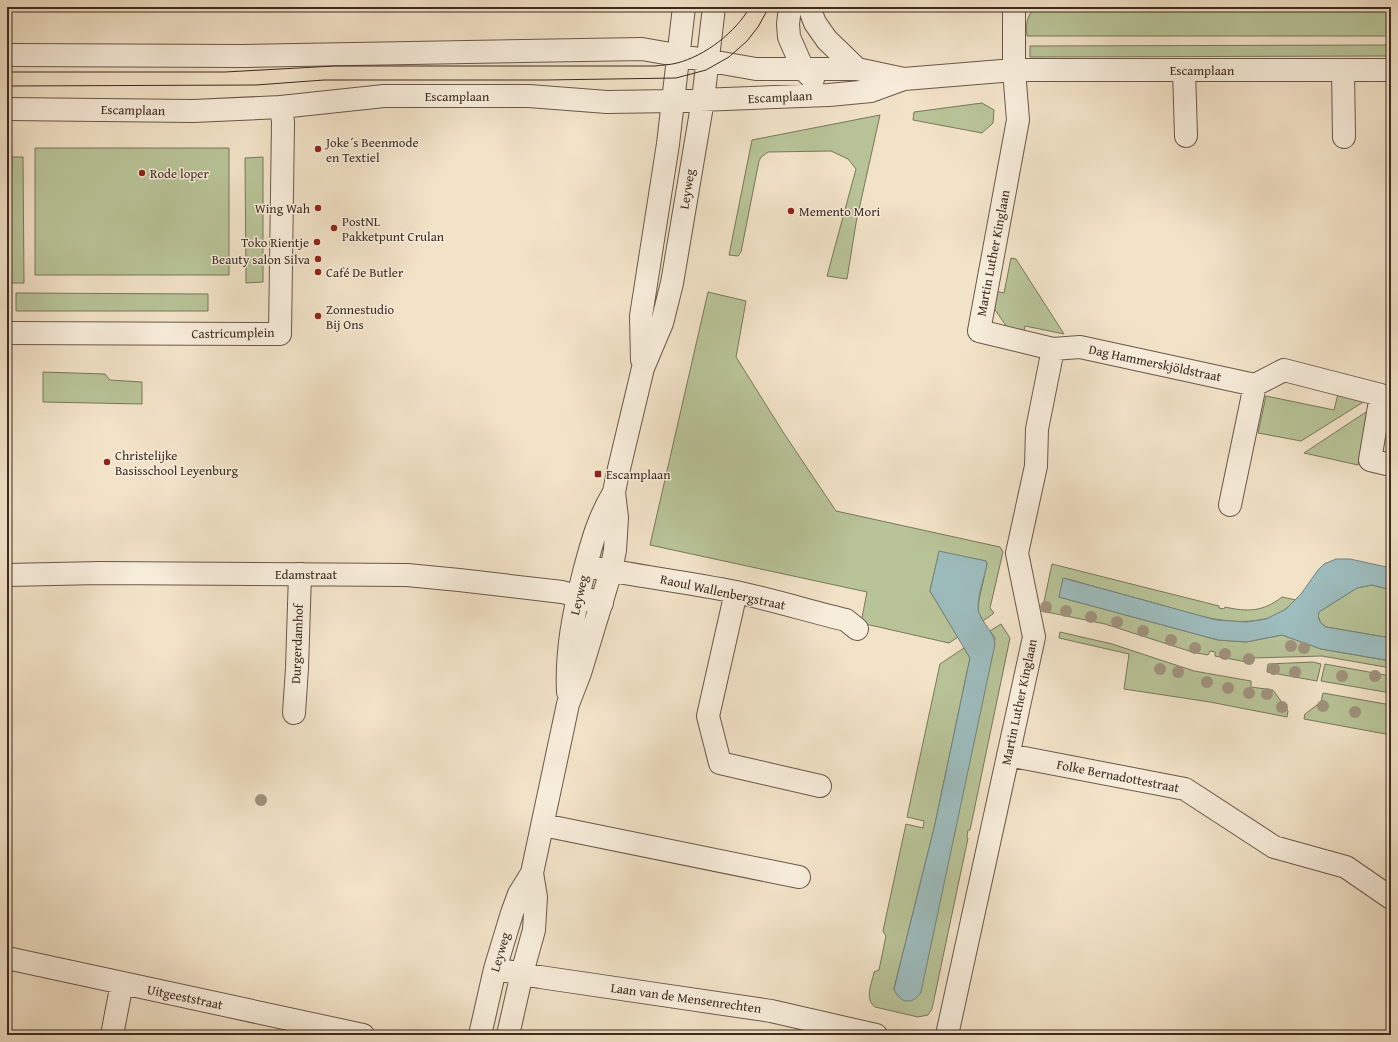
<svg xmlns="http://www.w3.org/2000/svg" width="1398" height="1042" font-family="'Gentium Book Plus',serif">
<style>
.green{fill:#b8c498;stroke:#7a775c}
.water{fill:#9dbdbe;stroke:#77827f}
.lines{fill:none;stroke-linecap:round;stroke-linejoin:round}
.minor-casing{stroke:#6a584b;stroke-width:24}
.minor{stroke:#f7eddb;stroke-width:22}
.tram{stroke:#3d2a21;stroke-width:1}
.tree{fill:#a0927d}
.poi-dot{fill:#8f2418;stroke:#f7eddb;stroke-width:1.5}
.labels{text-anchor:middle;dominant-baseline:central;stroke-width:3;stroke-linejoin:round;paint-order:stroke}
.street-label{font-size:13px;fill:#3d2a21;stroke:#f7eddb}
.poi-label{font-size:13px;fill:#3d2a21;stroke:#f7eddb;text-anchor:start}
</style>
<rect width="100%" height="100%" fill="#f2e3c8"/>
<filter id="stains"><feTurbulence type="fractalNoise" baseFrequency=".005" numOctaves="4"/><feColorMatrix values="0 0 0 0 .2 0 0 0 0 .09 0 0 0 0 .02 0 0 0 .5 -.17"/></filter>
<radialGradient id="worn" r=".72"><stop offset=".6" stop-color="#630" stop-opacity="0"/><stop offset="1" stop-color="#630" stop-opacity=".3"/></radialGradient>
<!-- green -->
<path class="green" d="M1036 7H1391V36H1027C1026 24 1026 16 1036 7Z
M1391 45V56L1030 57V46Z
M982 103 994 110 993 123 982 133 913 120 914 112Z
M880 115 856 223 847 279 827 276 856 169 848 159 831 151 768 152 761 157 759 161 741 252 738 256 729 255 752 140Z
M35 148H229V275H35Z
M7 157H23L24 283H7Z
M263 157V282L246 283 245 158Z
M1011 258 1016 259 1064 334 1025 326 1023 336 1011 333 991 304 995 291 1004 293Z
M708 292 746 301 736 357 783 432 836 511 1000 547 1003 552 990 608 994 613 983 621 978 612 979 600 987 564 986 561 939 552 930 591 958 637 949 643 861 623 867 592 650 545Z
M16 293 208 294V311H16Z
M43 372 105 374 110 380 142 382V404L43 402Z
M1338 394 1365 401 1301 441 1258 433 1266 396 1334 410Z
M1369 410 1358 465 1304 453Z
M1052 564 1219 606V608L1224 609 1225 607C1247 612 1263 612 1282 597L1296 600C1287 608 1277 617 1265 619 1228 627 1193 614 1158 604 1126 595 1095 587 1064 578L1059 597 1218 640 1246 642 1282 635 1321 649 1391 661V668L1322 656 1253 658 1252 663 1215 656V652L1210 651 1208 655 1192 652 1105 624 1042 611Z
M1372 585 1391 590V638L1326 627 1321 623 1318 616 1319 612 1357 588Z
M1001 624 1010 638 970 830H968L967 837 968 838 932 1009 928 1015 918 1017 875 1007C864 999 872 983 874 972L879 970 886 936 883 931 906 824 923 828 924 821 907 817 940 664 964 648 970 658 935 824 894 989 995 638 990 631Z
M1060 632 1112 644 1194 671 1251 681V687L1273 690 1288 711 1287 717 1210 702 1124 689 1129 654 1059 638Z
M1313 662 1321 664 1317 681 1267 672 1268 664Z
M1325 664 1391 676V693L1321 681Z
M1323 693 1391 705V735L1304 719 1305 714 1321 702Z"/>
<!-- water -->
<path class="water" d="M939 551 986 561 987 564C985 576 975 602 979 613 983 624 994 632 995 644L921 992C913 1006 899 1003 894 989L935 824 970 658 930 591Z
M1336 559H1350L1391 568V590L1372 585 1357 588 1319 612C1317 619 1320 623 1326 627L1391 638V661L1321 649 1282 635 1246 642 1218 640 1059 597 1063 578 1216 620 1247 622 1266 619 1286 609 1301 594 1318 570 1324 564Z"/>
<g class="lines">
<!-- minor casing -->
<g class="minor-casing">
<path id="minor" d="M790 7 788 24 789 37 803 69 813 79
M809 7 815 23 827 40 857 69
M7 55 244 56 642 49 756 69H857L904 79
M1184 70 1186 136
M1343 70 1344 137
M7 109 193 111 281 107 384 96H529L607 102 674 101 829 95 871 91 904 79 1014 70H1391
M7 333 280 334 283 122 281 107
M1053 349 1080 347 1255 385 1284 370 1381 395 1370 460 1391 465
M642 360 641 316 668 144 684 7
M1230 505 1255 385
M586 566C636 576 686 582 736 592 773 600 809 611 846 620L857 629
M7 575 100 573 407 575 459 580 562 592 602 603
M736 592 708 716 720 763 820 786
M568 692C566 651 574 611 584 572 592 542 598 519 614 492
M294 713 297 668 300 574
M1008 755 1185 789 1274 847 1346 867 1391 898
M543 825 799 877
M7 958 363 1035
M495 969 540 977 771 1011 876 1035
M112 1035 122 983
M480 1035 495 969 512 913 519 894 532 873 568 704 580 673 611 571 615 550 617 518 614 492 617 477 643 368 662 323 672 283 703 100 714 7
M508 1035 522 973 534 930 536 897 532 873
M947 1035 1034 637 1017 553 1036 466 1037 429 1053 349 979 331 1018 120 1014 70V7"/>
</g>
<!-- minor -->
<use href="#minor" class="minor"/>
<!-- tram -->
<path class="tram" d="M7 72H225L335 66H655C662 65 670 65 677 63 705 56 736 32 750 7
M7 86 256 85 324 80H545L676 78 706 70 729 57 747 41 758 27 769 7"/>
</g>
<!-- trees -->
<g class="tree">
<circle cx="1046" cy="607" r="6"/>
<circle cx="1066" cy="611" r="6"/>
<circle cx="1091" cy="617" r="6"/>
<circle cx="1117" cy="622" r="6"/>
<circle cx="1143" cy="631" r="6"/>
<circle cx="1171" cy="640" r="6"/>
<circle cx="1291" cy="646" r="6"/>
<circle cx="1195" cy="648" r="6"/>
<circle cx="1304" cy="648" r="6"/>
<circle cx="1225" cy="654" r="6"/>
<circle cx="1249" cy="659" r="6"/>
<circle cx="1160" cy="669" r="6"/>
<circle cx="1274" cy="669" r="6"/>
<circle cx="1178" cy="672" r="6"/>
<circle cx="1295" cy="672" r="6"/>
<circle cx="1342" cy="676" r="6"/>
<circle cx="1375" cy="676" r="6"/>
<circle cx="1207" cy="682" r="6"/>
<circle cx="1228" cy="688" r="6"/>
<circle cx="1249" cy="693" r="6"/>
<circle cx="1267" cy="694" r="6"/>
<circle cx="1323" cy="706" r="6"/>
<circle cx="1282" cy="707" r="6"/>
<circle cx="1355" cy="712" r="6"/>
<circle cx="261" cy="800" r="6"/>
</g>
<!-- markers -->
<g class="poi-dot">
<circle cx="318" cy="149" r="4"/>
<circle cx="142" cy="173" r="4"/>
<circle cx="318" cy="208" r="4"/>
<circle cx="791" cy="211" r="4"/>
<circle cx="334" cy="228" r="4"/>
<circle cx="317" cy="242" r="4"/>
<circle cx="318" cy="259" r="4"/>
<circle cx="318" cy="272" r="4"/>
<circle cx="318" cy="316" r="4"/>
<circle cx="107" cy="462" r="4"/>
<rect x="594" y="470" width="8" height="8" rx="2"/>
</g>
<g class="labels">
<!-- street labels -->
<g class="street-label">
<text x="1202" y="70">Escamplaan</text>
<text x="457" y="96">Escamplaan</text>
<text transform="translate(780 97) rotate(-3)">Escamplaan</text>
<text transform="translate(133 110) rotate(1)">Escamplaan</text>
<text transform="translate(687 189) rotate(-81)">Leyweg</text>
<text transform="translate(993 253) rotate(-79)">Martin Luther Kinglaan</text>
<text transform="translate(233 333) rotate(-1)">Castricumplein</text>
<text transform="translate(1155 363) rotate(12)">Dag Hammerskjöldstraat</text>
<text x="306" y="574">Edamstraat</text>
<text transform="translate(723 592) rotate(12)">Raoul Wallenbergstraat</text>
<text transform="translate(579 595) rotate(-77)">Leyweg</text>
<text transform="translate(297 644) rotate(-88)">Durgerdamhof</text>
<text transform="translate(1019 702) rotate(-78)">Martin Luther Kinglaan</text>
<text transform="translate(1118 776) rotate(11)">Folke Bernadottestraat</text>
<text transform="translate(500 952) rotate(-74)">Leyweg</text>
<text transform="translate(185 997) rotate(12)">Uitgeeststraat</text>
<text transform="translate(686 998) rotate(8)">Laan van de Mensenrechten</text>
</g>
<!-- poi labels -->
<g class="poi-label">
<text x="326" y="142">Joke´s Beenmode<tspan x="326" dy="15">en Textiel</tspan></text>
<text x="150" y="173">Rode loper</text>
<text x="310" y="208" text-anchor="end">Wing Wah</text>
<text x="799" y="211">Memento Mori</text>
<text x="342" y="221">PostNL<tspan x="342" dy="15">Pakketpunt Crulan</tspan></text>
<text x="309" y="242" text-anchor="end">Toko Rientje</text>
<text x="310" y="259" text-anchor="end">Beauty salon Silva</text>
<text x="326" y="272">Café De Butler</text>
<text x="326" y="309">Zonnestudio<tspan x="326" dy="15">Bij Ons</tspan></text>
<text x="115" y="455">Christelijke<tspan x="115" dy="15">Basisschool Leyenburg</tspan></text>
<text x="606" y="474">Escamplaan</text>
</g>
</g>
<!-- margin -->
<rect width="1398" height="1042" fill="none" stroke="#f2e3c8" stroke-width="24"/>
<rect x="8" y="8" width="1382" height="1026" fill="none" stroke="#3d2a21" stroke-width="2"/>
<rect x="12" y="12" width="1374" height="1018" fill="none" stroke="#3d2a21"/>
<rect width="100%" height="100%" filter="url(#stains)"/>
<rect width="100%" height="100%" fill="url(#worn)"/>
</svg>
